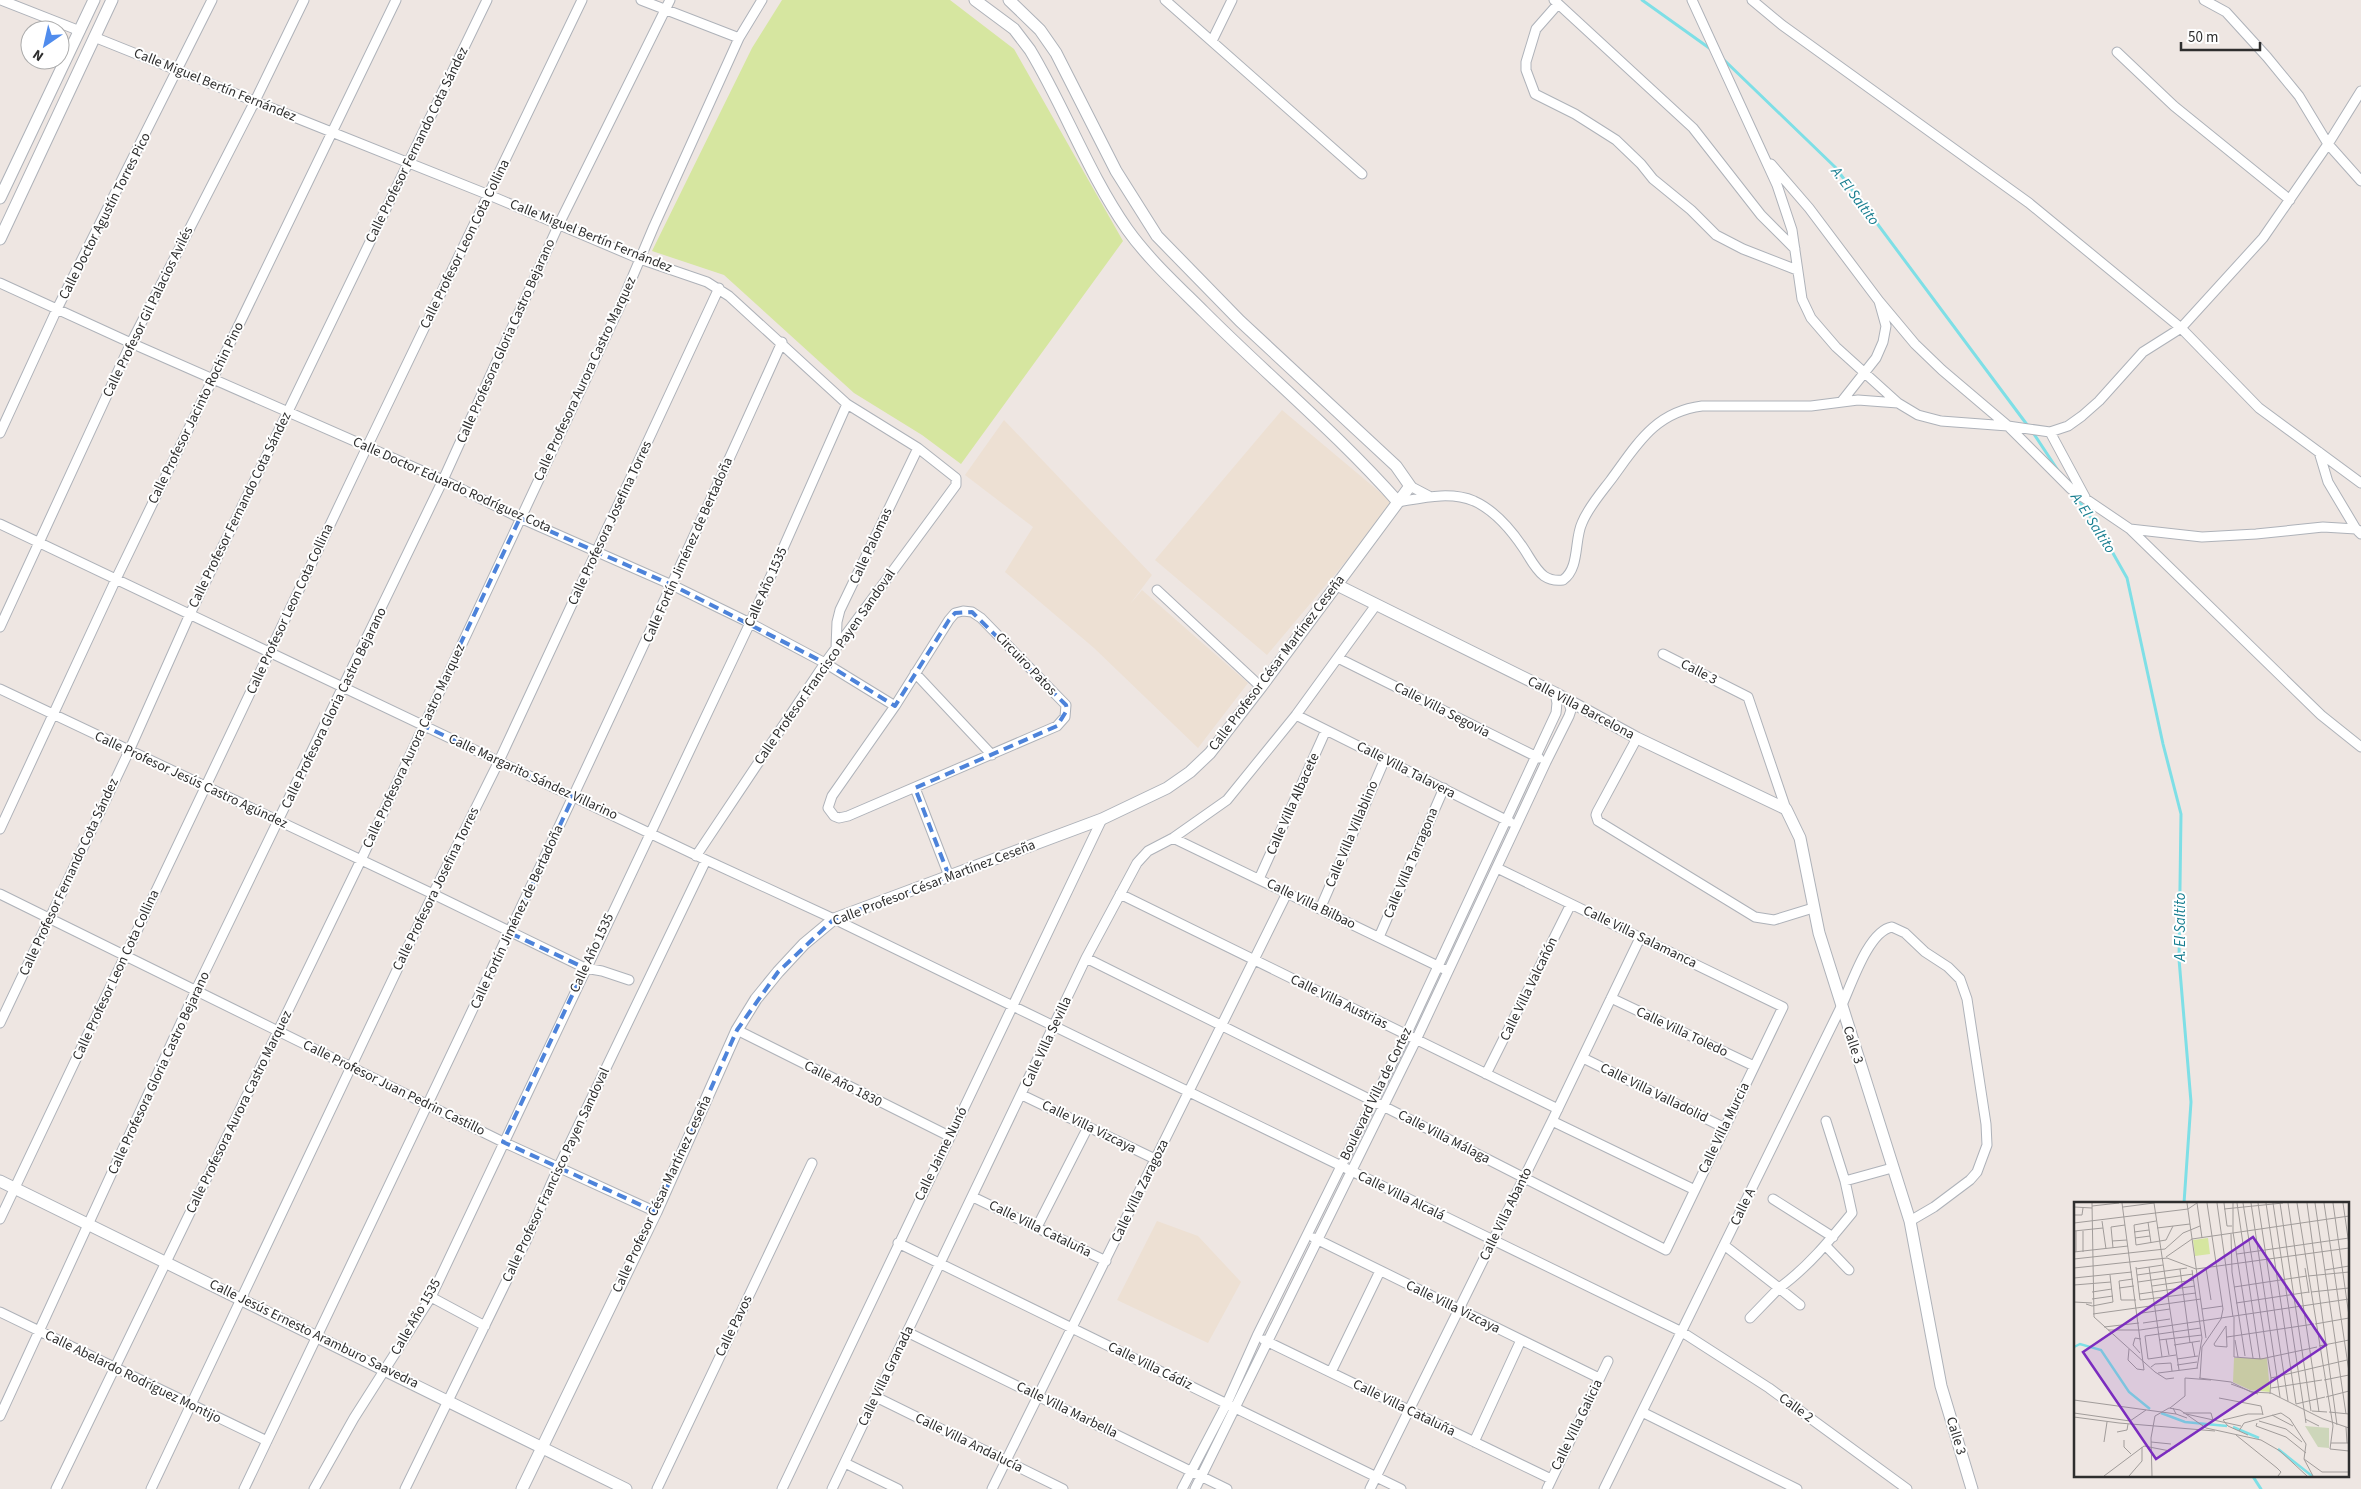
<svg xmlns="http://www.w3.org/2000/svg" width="2361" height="1489" font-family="'Source Sans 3',sans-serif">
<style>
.education{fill:#ede0d3}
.pitch{fill:#d6e6a0}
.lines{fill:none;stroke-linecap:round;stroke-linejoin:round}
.stream{stroke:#7edfe6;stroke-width:3}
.street-casing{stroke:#aeb2b9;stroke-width:11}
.secondary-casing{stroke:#aeb2b9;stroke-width:13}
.street{stroke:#fff;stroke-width:9}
.secondary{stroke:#fff;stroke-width:11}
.marked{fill:none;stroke:#4d83da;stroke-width:4;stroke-dasharray:10 6;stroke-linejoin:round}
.labels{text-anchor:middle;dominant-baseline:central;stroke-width:4;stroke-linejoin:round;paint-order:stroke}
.street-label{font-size:14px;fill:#2e2e2e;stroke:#fff}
.water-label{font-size:15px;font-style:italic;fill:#187e90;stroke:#fff}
.inset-river{fill:none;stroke:#7edfe6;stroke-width:2.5}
.inset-road{fill:none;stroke:#a19c9a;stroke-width:1}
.view{fill:#7b2cbf;fill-opacity:0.15;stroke:#7b2cbf;stroke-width:2.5}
.inset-edge{fill:none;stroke:#2e2e2e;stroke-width:2.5}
</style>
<rect width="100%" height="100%" fill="#eee6e2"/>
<!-- education -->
<path class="education" d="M1282 410 1394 504 1267 655 1155 560Z
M1004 420 1152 575 1130 604 1142 590 1248 683 1198 748 1094 648 1005 572 1033 527 965 475Z
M1157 1221 1198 1236 1241 1282 1208 1343 1117 1300Z"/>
<!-- pitch -->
<path class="pitch" d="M782 0H950L1014 49 1123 241 961 464 922 435 854 393 724 275 652 251 752 48Z"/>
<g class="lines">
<!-- stream -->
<path class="stream" d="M1642 0 1712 50
M1723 59 1835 167 2028 426
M2032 431 2059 472
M2075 495 2101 532 2127 578 2163 744 2181 814 2179 959 2191 1102 2184 1203
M2252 1475 2261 1489"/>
<!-- street casing -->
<g class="street-casing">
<path id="street" d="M1 0 80 31
M641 0 739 38
M1165 0 1362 174
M1554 0 1693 128 1761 215 1795 249
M1692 0 1777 185 1792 230 1802 299 1811 318 1836 347 1898 403 1918 415 1941 421 2008 426 2050 432 2068 426 2082 416 2099 401 2143 352 2181 328 2263 238 2328 144 2361 91
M1752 0 1782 25 2029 203 2181 328 2259 408 2361 483
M2204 0 2226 12 2267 57 2299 96 2328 144 2361 181
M1558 4 1536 29 1526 62V70L1535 94 1575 114 1616 140 1641 164 1653 179 1691 210 1716 235 1743 249 1797 270
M94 37 489 195 640 259 707 282 729 296 847 404 918 448 956 478V485L825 663 696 856
M1212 41 1232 0
M2117 52 2174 106 2290 200
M1771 164 1809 208 1879 301 1886 326 1883 342 1876 358 1842 401
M0 283 131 343 443 480 520 518 672 585 750 623 825 663 895 706
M1879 301 1915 344 1942 370 2008 426 2071 489 2130 529 2321 715 2361 747
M2050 432 2085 497
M0 433 57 309 212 0
M2319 452 2328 482 2356 529 2360 531
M1410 486 1429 496
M1398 502C1422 498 1450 491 1474 501 1494 510 1512 531 1524 549 1530 558 1535 569 1544 576 1550 580 1556 581 1563 580 1580 568 1574 540 1582 523 1588 508 1600 494 1610 481 1636 446 1654 412 1702 406H1811L1858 400 1898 403
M0 524 706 860 834 919 1682 1332 1769 1388 1907 1489
M2130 529 2202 537 2256 534 2323 527 2356 529 2361 534
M1157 590 1261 687
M963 611 972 612 981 618 1066 705 1065 717 1057 726 848 816 839 818 834 816 828 808 832 796 895 706 949 620 955 613Z
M0 627 131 343 255 101 304 0
M836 648 837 622 840 610 918 448
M1663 654 1748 697 1786 809
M1338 658 1539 758
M915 673 992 755
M0 689 433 894 585 968 602 971 629 980
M1296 715 1510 822
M1637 738 1597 812 1596 815 1598 821 1755 917 1774 920 1813 908
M915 788 949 876
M0 829 116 579 396 0
M1173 838 1444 969
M1259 879 1326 730
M0 894 503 1142 656 1212
M1120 894 1558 1109
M1320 909 1385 759
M1379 937 1444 788
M1086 958 1383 1106 1666 1250 1783 1007 1497 868
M1611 998 1754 1066
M0 1023 129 751 190 614 487 0
M737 1030 949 1136
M1583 1058 1725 1128
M1486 1074 1571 904
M1022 1095 1155 1159
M1552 1121 1695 1190
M1845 1181 1892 1168
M973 1197 1106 1261
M1773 1199 1833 1237
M0 1219 367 447 582 0
M1037 1227 1088 1127
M1314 1238 1599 1378
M898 1243 1401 1489
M1724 1245 1779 1288C1807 1268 1830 1240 1852 1213L1845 1181 1826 1121
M1825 1245 1849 1270
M431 1297 485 1326
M0 1312 267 1441
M1750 1318 1779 1288 1800 1305
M907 1332 1227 1489
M1264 1340 1551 1479
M1331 1372 1380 1271
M876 1397 1063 1489
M1642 1412 1797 1489
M0 1416 196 990 443 480 559 224 670 0
M1474 1442 1521 1340
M845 1463 898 1489
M56 1489 361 860 621 304 654 226 739 38 762 0
M151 1489 433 894 499 761 719 288
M244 1489C426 1108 609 727 782 342
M314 1489 354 1418 431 1297 750 623 847 404
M405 1489 527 1239 558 1168 706 860
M657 1489 812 1163
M782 1489 1102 819
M832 1489 1086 958 1137 863 1148 851 1173 838 1227 800 1296 715 1376 605
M992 1489 1287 893
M1182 1489 1227 1403 1257 1336 1406 1035 1556 713 1557 703 1555 693
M1195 1489 1416 1040 1546 762 1569 716 1571 710 1568 700
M1370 1489 1552 1121 1640 938
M1547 1489 1608 1361
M1604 1489 1841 1007C1851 986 1868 931 1892 927L1905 933 1925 952 1948 967 1960 979 1967 999 1986 1124 1987 1145 1977 1172 1970 1180 1934 1207 1910 1221"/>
</g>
<!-- secondary casing -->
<g class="secondary-casing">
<path id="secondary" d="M975 0 1014 29 1030 50C1065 108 1088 173 1127 229 1149 260 1178 286 1204 312 1268 376 1338 434 1398 502
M0 198 94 0
M0 239 112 0
M1337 585 1555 693 1637 738 1786 809 1800 838 1819 933 1910 1221 1941 1386 1972 1489
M0 1181 626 1489
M522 1489 656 1212 737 1030 756 999 778 972 804 944 834 919 1102 819 1167 788 1190 772 1210 753 1261 687 1410 486 1396 466 1240 321 1157 236 1116 171 1056 53 1040 30 1009 0"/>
</g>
<!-- street -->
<use href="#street" class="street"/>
<!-- secondary -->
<use href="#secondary" class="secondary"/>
</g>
<!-- marked area -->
<path class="marked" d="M520 518 672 585 825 663 895 706 949 620 955 613 972 612 1066 705 1067 710 1057 726 915 788 949 876 834 919 778 972 737 1030 656 1212 503 1142 585 968 510 933 573 797 422 725Z"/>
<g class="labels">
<!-- street labels -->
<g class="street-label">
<text transform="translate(215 85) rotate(22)">Calle Miguel Bertín Fernández</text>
<text transform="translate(417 145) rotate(-64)">Calle Profesor Fernando Cota Sández</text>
<text transform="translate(105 216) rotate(-63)">Calle Doctor Agustín Torres Pico</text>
<text transform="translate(591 236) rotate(22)">Calle Miguel Bertín Fernández</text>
<text transform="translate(465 244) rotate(-64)">Calle Profesor Leon Cota Collina</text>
<text transform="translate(148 312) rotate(-64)">Calle Profesor Gil Palacios Avilés</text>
<text transform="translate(506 341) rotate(-66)">Calle Profesora Gloria Castro Bejarano</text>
<text transform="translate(585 379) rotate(-65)">Calle Profesora Aurora Castro Marquez</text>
<text transform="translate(196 413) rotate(-64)">Calle Profesor Jacinto Rochin Pino</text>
<text transform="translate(452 485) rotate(24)">Calle Doctor Eduardo Rodríguez Cota</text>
<text transform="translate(240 510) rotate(-64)">Calle Profesor Fernando Cota Sández</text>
<text transform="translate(610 523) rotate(-65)">Calle Profesora Josefina Torres</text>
<text transform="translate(871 546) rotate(-65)">Calle Palomas</text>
<text transform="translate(688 550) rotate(-66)">Calle Fortín Jiménez de Bertadoña</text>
<text transform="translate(766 587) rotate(-66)">Calle Año 1535</text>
<text transform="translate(290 609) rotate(-65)">Calle Profesor Leon Cota Collina</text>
<text transform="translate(1277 663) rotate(-53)">Calle Profesor César Martínez Ceseña</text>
<text transform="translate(1026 664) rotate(46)">Circuiro Patos</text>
<text transform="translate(825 667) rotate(-55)">Calle Profesor Francisco Payen Sandoval</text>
<text transform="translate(1699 672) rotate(27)">Calle 3</text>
<text transform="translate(334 708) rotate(-64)">Calle Profesora Gloria Castro Bejarano</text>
<text transform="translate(1581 708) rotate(28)">Calle Villa Barcelona</text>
<text transform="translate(1442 710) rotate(27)">Calle Villa Segovia</text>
<text transform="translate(414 746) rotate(-65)">Calle Profesora Aurora Castro Marquez</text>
<text transform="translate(1406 770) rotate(27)">Calle Villa Talavera</text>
<text transform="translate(533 777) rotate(25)">Calle Margarito Sández Villarino</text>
<text transform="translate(191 780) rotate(25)">Calle Profesor Jesús Castro Agúndez</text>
<text transform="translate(1293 804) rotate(-66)">Calle Villa Albacete</text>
<text transform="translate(1352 834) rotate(-67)">Calle Villa Villablino</text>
<text transform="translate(1411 863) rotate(-67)">Calle Villa Tarragona</text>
<text transform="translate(69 877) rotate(-65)">Calle Profesor Fernando Cota Sández</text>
<text transform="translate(934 883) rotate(-21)">Calle Profesor César Martínez Ceseña</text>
<text transform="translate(436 889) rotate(-64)">Calle Profesora Josefina Torres</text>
<text transform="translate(1311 904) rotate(26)">Calle Villa Bilbao</text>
<text transform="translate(517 917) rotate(-65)">Calle Fortín Jiménez de Bertadoña</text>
<text transform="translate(1640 937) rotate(26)">Calle Villa Salamanca</text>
<text transform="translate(592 953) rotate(-65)">Calle Año 1535</text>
<text transform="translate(116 975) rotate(-65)">Calle Profesor Leon Cota Collina</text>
<text transform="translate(1529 989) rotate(-64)">Calle Villa Valcañón</text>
<text transform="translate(1339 1002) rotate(26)">Calle Villa Austrias</text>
<text transform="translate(1682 1032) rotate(25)">Calle Villa Toledo</text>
<text transform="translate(1047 1042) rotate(-65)">Calle Villa Sevilla</text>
<text transform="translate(1853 1045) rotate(72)">Calle 3</text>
<text transform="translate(159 1073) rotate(-65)">Calle Profesora Gloria Castro Bejarano</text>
<text transform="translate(843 1084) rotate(27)">Calle Año 1830</text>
<text transform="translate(394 1088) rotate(26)">Calle Profesor Juan Pedrin Castillo</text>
<text transform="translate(1654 1093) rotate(26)">Calle Villa Valladolid</text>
<text transform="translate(1376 1094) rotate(-64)">Boulevard Villa de Cortez</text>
<text transform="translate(239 1112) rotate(-64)">Calle Profesora Aurora Castro Marquez</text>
<text transform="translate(1089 1127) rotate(26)">Calle Villa Vizcaya</text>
<text transform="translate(1724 1128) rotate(-64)">Calle Villa Murcia</text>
<text transform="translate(1444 1137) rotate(27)">Calle Villa Málaga</text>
<text transform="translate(941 1154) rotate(-64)">Calle Jaime Nunó</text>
<text transform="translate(556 1175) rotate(-65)">Calle Profesor Francisco Payen Sandoval</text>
<text transform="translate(1140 1191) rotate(-64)">Calle Villa Zaragoza</text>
<text transform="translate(662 1194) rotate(-65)">Calle Profesor César Martínez Ceseña</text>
<text transform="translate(1401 1196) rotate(26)">Calle Villa Alcalá</text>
<text transform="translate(1743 1207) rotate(-64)">Calle A</text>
<text transform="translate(1506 1214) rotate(-64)">Calle Villa Abanto</text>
<text transform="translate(1040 1229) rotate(26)">Calle Villa Cataluña</text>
<text transform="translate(1453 1307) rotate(26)">Calle Villa Vizcaya</text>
<text transform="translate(416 1317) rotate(-60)">Calle Año 1535</text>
<text transform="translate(734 1326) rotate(-64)">Calle Pavos</text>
<text transform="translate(314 1334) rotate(26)">Calle Jesús Ernesto Aramburo Saavedra</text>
<text transform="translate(1150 1366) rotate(26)">Calle Villa Cádiz</text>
<text transform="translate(886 1376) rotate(-64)">Calle Villa Granada</text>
<text transform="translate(133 1377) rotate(26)">Calle Abelardo Rodríguez Montijo</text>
<text transform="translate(1404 1408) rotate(26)">Calle Villa Cataluña</text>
<text transform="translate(1796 1408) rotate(36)">Calle 2</text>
<text transform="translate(1067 1410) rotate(26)">Calle Villa Marbella</text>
<text transform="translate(1577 1425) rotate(-64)">Calle Villa Galicia</text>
<text transform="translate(1956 1436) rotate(73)">Calle 3</text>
<text transform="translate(969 1443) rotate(26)">Calle Villa Andalucía</text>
</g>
<!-- water labels -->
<g class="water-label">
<text transform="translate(1855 196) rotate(53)">A. El Saltito</text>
<text transform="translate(2093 523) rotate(57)">A. El Saltito</text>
<text transform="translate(2180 927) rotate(-90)">A. El Saltito</text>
</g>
</g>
<!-- overview -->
<g transform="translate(2074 1202)">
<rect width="275" height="275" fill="#eee6e2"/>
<path d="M231 224 255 226V246L244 245Z" fill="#cdd6ba"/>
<path d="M134 36 136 52 121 54 119 38ZM160 156H193L196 190 176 188 159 180Z" fill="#d6e6a0"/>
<path class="inset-river" d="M0 145 6 142 27 148 55 190 76 207M87 211 111 220 153 224M159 225 185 236M204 247 238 274"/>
<path class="inset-road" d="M18 1 20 115 81 170 92 177 100 176M48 1 70 168 63 167 54 158 55 147M80 1 105 168M113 1 132 136M123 1 128 36M143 1 159 115M150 1 153 24H158M159 1V30L179 156M163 1 186 157M169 1 197 176 196 192M177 1 206 195M184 1 214 199M192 1 222 202M199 1 232 221M206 1 237 209M214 1 245 210M223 1 259 224 256 247 275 249M233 1 263 223M241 1 272 212M250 1 275 170M259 1 275 114M269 1 275 43M18 4 45 1M0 5 18 6M49 5 80 1M150 7 209 1M0 13H8L9 6M28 19 32 47M82 19 60 23 62 43 92 38 99 24M74 20 77 41M0 21 114 7 123 1M83 26 116 22M0 29 29 26M2 29V50M60 30 75 28M157 32 158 70 171 154M61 36 76 34M38 39 53 38M39 46 37 25 51 23M0 50 54 44M9 50V29M163 52 275 36M92 55 118 37 275 14M0 57 91 47 109 31 126 24M62 65 66 98 122 91M75 65 88 155M0 66 93 56 122 67 275 46M132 66 137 98M231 66 235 91M62 67 89 63M106 67 116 141M118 68 128 136 123 166M251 68 275 64M63 73 113 66M234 74 275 70M0 76 58 70M59 77 45 79 47 98H62M64 80 119 72M0 83 37 80M78 84 120 78M160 85 233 74M45 86 60 84M18 90 38 87M237 90 275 86M65 92 121 84M18 97 39 94M0 100 18 101M162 101 235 90M12 102 18 104 39 100 36 73M128 107 149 104M68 111 96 107M19 112 127 97M160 115V155L187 157 243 145M69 121 96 117M241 122 275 116M152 124 153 145 141 144 140 142ZM30 125 65 121M34 128H66L275 97M153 135 240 122M92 137 95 153M85 138 128 133M161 138 164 155M118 140 121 155M100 143 126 139M245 144 275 138M66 151 59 143 61 136 67 137M102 153 74 157 71 134 127 126M103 157 124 154M103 163 123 160M77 165 81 162 97 161 98 169M84 171 124 166M125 176 157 180 177 190 197 191 249 217 275 226M126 176 128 145 147 117 149 107 133 1M197 176 273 158M250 178 275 173M157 182 184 192M197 186 248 178M252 195 275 189M145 196 187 204 189 213M0 198 102 212M222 202 251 195M96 206 111 194V176L137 178M99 206 102 212 113 216M238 209 253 210M255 210 275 212M0 211 56 219 72 208M109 211H137L139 218M112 212 167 224M198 213 219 224M0 215 45 221M231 217 245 224M185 219 212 227 228 240M45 221 141 229M183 221 182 224 212 235 232 251M272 225 273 241M165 229 170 221 207 211 216 217 232 242 230 257 248 270H275M43 230 53 228 54 222M162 233 203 266 207 270 204 274M174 233 154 224 149 218 174 212H189M50 238V245L57 252M30 240 33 220M77 240 97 242M257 241H275M230 257 239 274M30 274 70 244 96 249M55 274 68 259V245M78 274 77 236 81 214 95 206 106 208 132 226 187 238 206 249 233 274"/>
<path class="view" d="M179 35 252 143 82 257 9 150Z"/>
<rect width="275" height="275" class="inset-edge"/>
</g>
<!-- north arrow -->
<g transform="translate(45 45) rotate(214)"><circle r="24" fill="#ffffff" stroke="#ababab"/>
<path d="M0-4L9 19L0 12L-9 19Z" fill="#508ced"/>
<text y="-8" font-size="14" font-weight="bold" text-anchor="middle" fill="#2e2e2e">N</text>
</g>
<!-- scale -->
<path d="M2181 42v8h79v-8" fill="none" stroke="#2e2e2e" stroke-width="2.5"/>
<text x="2188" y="42" font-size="15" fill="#2e2e2e" stroke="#ffffff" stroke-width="4" paint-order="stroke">50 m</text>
</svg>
